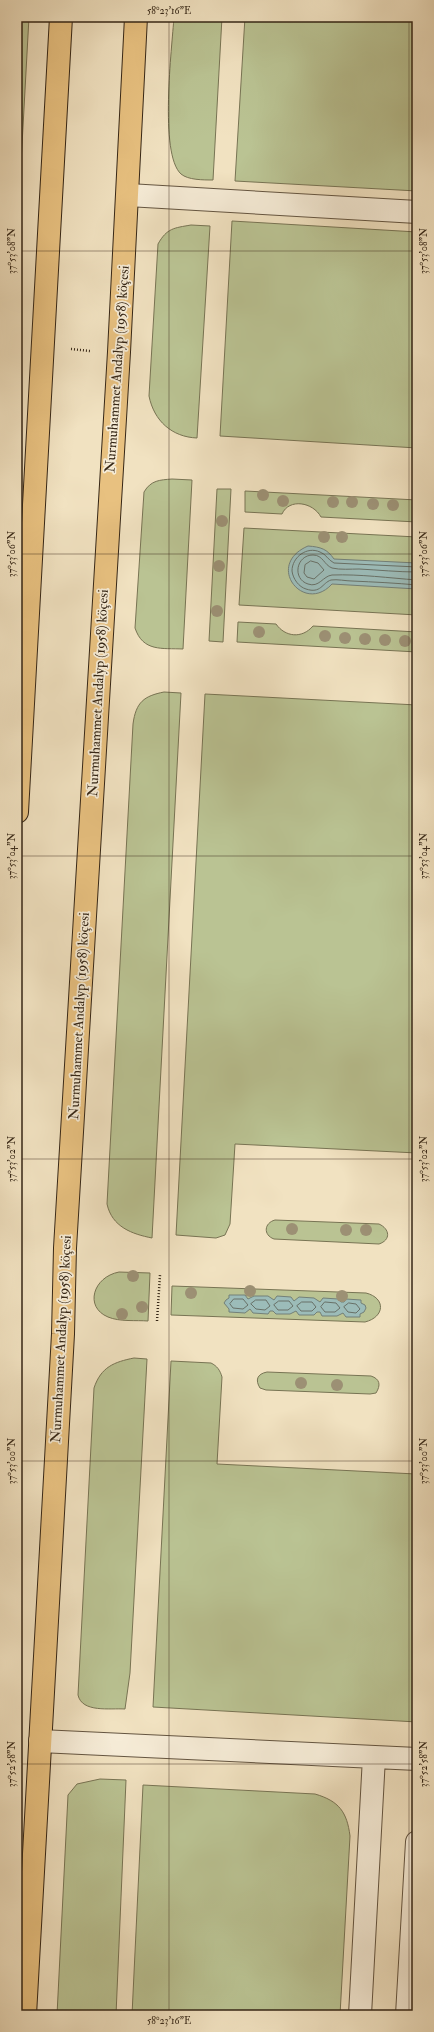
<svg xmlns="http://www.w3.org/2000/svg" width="434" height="2032" font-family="'IM FELL Double Pica',serif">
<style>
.green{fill:#bac393;stroke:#787454}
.water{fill:#9cbcb9;stroke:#738078}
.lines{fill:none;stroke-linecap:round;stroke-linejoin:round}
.shore{stroke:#687168;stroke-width:1}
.minor-casing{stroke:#645541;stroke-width:24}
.major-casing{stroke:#352616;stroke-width:24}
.path{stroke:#352616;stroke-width:2.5;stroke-dasharray:1 2;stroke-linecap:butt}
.minor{stroke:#f6ecd7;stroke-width:22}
.major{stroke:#e8c180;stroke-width:22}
.tree{fill:#9c9074}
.ticks{fill:none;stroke:#352616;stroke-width:1;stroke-opacity:0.45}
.labels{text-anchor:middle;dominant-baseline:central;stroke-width:3.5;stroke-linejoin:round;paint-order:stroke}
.street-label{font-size:14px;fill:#352616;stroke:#f6ecd7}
.neatline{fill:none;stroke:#352616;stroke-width:1.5}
.ticks-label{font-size:10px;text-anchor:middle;fill:#352616}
</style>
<rect width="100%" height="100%" fill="#f1e2c1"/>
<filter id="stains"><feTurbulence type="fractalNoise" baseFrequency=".005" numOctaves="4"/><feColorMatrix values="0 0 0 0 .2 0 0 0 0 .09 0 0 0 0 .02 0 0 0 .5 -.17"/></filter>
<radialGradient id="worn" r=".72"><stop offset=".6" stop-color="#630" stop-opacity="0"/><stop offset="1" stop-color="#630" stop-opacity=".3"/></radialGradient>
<!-- green -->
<path class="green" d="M17 17H29L18 218H17Z
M174 17H222L213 180C203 180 188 180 181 174 159 154 172 47 174 17Z
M245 17H417V191L235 181Z
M232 221 417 232V448L220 436Z
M191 225 210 226 197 438C172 437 154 421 149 396L158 244C167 228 174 228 191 225Z
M172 479 192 480 183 649C162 648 143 652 135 628L144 492C151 480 160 480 172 479Z
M217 489H231L223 642 209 641Z
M245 491 417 500V522L321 517C313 502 289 498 282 514L245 512Z
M244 528 417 537V615L239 605Z
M238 622 276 624C285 637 302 639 313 626L417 632V652L237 642Z
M164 692 181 693 152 1238C132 1234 112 1227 107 1204L133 724C136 702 144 696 164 692Z
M205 694 417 705V1153L235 1144 230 1224 225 1235 216 1238 176 1235Z
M275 1220 379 1224C390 1229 391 1240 379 1244L274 1239C263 1235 264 1223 275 1220Z
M119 1272 150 1273 148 1321C136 1320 120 1322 108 1317 84 1307 93 1277 119 1272Z
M172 1286 366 1293C386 1298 385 1317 365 1322L171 1315Z
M134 1358 147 1359 130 1673 125 1709C110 1708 82 1713 78 1695L94 1388C101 1367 114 1362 134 1358Z
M171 1361 211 1363C217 1366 220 1370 222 1377L217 1464 416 1474 417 1460V1722L153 1707Z
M267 1372 371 1376C380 1379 381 1385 376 1393L370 1394 266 1390 260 1388C255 1380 257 1374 267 1372Z
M100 1779 126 1780 116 2015H57L68 1795 77 1784Z
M143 1785 315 1794C339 1801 347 1812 350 1836L340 2015H132Z"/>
<!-- water -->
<path class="water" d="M308 546C321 547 327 549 334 559L417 563V589L332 584C304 615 264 565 308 546Z
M229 1295H245L248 1299 254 1296H268L274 1300 277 1296 291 1297 294 1301 299 1297 314 1298 320 1302 323 1298 338 1299 341 1302H344L346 1299 361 1300V1303L365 1305 366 1308 364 1312 360 1314V1317H346L343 1313 337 1316H322L320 1312H317L314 1315H299L296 1311 290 1314H276L273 1311H270L268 1314 253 1313 250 1309 245 1313 229 1312V1309L224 1303 226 1300 229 1298Z"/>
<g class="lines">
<!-- shore -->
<path class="shore" d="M311 561 318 563 324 570 314 579 307 577 304 573 305 565Z
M417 567 334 563C328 560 326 554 320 552 307 546 292 557 292 571 293 579 299 587 306 589 321 594 322 583 331 580 337 579 346 581 352 581 374 582 396 583 417 585
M417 572C398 572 379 570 359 569 351 569 340 570 332 568 324 565 323 555 313 555 296 555 292 579 308 584 319 588 323 576 332 575 360 574 389 578 417 580
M234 1299H243L248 1305 243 1309 233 1308 230 1304Z
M256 1300H266L270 1306 265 1310 256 1309 251 1304Z
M279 1301H289L293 1306 288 1310H278L274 1305Z
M302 1302H312L316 1307 312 1311H301L297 1306Z
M325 1302 336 1303 340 1308 335 1312H325L321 1307Z
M349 1303 356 1304 360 1309 356 1313 348 1312 344 1307Z"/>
<!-- minor casing -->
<g class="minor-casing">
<path id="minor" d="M128 195 417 212
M40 1741 417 1759
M360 2015 374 1757
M407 2015 417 1842"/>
</g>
<!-- major casing -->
<g class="major-casing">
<path id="major" d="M17 812 61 17
M25 2015 63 1334 65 1248 119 352 136 17"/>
</g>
<!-- path -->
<path class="path" d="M71 349 90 351
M157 1321 160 1275"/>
<!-- minor -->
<use href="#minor" class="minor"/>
<!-- major -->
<use href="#major" class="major"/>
</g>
<!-- trees -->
<g class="tree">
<circle cx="263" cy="495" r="6"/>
<circle cx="283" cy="501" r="6"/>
<circle cx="333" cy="502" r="6"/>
<circle cx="352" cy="502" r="6"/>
<circle cx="373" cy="504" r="6"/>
<circle cx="393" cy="505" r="6"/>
<circle cx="222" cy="521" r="6"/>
<circle cx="324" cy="537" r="6"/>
<circle cx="342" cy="537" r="6"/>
<circle cx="219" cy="566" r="6"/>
<circle cx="217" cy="611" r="6"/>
<circle cx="259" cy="632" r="6"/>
<circle cx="325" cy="636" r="6"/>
<circle cx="345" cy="638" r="6"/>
<circle cx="365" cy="639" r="6"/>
<circle cx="385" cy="640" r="6"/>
<circle cx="405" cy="641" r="6"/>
<circle cx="292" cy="1229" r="6"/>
<circle cx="346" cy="1230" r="6"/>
<circle cx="366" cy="1230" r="6"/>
<circle cx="133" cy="1276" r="6"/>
<circle cx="250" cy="1291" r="6"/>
<circle cx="191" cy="1293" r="6"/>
<circle cx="342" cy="1296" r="6"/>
<circle cx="142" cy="1307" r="6"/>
<circle cx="122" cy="1314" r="6"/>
<circle cx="301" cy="1383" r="6"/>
<circle cx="337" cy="1385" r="6"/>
</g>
<!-- ticks -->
<path class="ticks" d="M169 17V2015M409 17V2015M17 251H417M17 554H417M17 856H417M17 1159H417M17 1461H417M17 1764H417"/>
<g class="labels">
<!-- street labels -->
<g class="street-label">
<text transform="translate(117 369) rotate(-86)">Nurmuhammet Andalyp (1958) köçesi</text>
<text transform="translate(98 693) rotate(-87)">Nurmuhammet Andalyp (1958) köçesi</text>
<text transform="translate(79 1016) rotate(-87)">Nurmuhammet Andalyp (1958) köçesi</text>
<text transform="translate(61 1339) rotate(-87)">Nurmuhammet Andalyp (1958) köçesi</text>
</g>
</g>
<!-- margin -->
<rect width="434" height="2032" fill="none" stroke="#f1e2c1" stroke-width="44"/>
<rect x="22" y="22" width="390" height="1988" class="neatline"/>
<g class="ticks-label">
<text x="169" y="14">58°23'16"E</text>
<text transform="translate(11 251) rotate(-90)" y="4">37°53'08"N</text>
<text transform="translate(423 251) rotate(-90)" y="4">37°53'08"N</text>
<text transform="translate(11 554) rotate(-90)" y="4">37°53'06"N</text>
<text transform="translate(423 554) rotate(-90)" y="4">37°53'06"N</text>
<text transform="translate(11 856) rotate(-90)" y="4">37°53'04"N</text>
<text transform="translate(423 856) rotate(-90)" y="4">37°53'04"N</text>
<text transform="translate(11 1159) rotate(-90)" y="4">37°53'02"N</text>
<text transform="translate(423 1159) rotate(-90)" y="4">37°53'02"N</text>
<text transform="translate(11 1461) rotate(-90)" y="4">37°53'00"N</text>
<text transform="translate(423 1461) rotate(-90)" y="4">37°53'00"N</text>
<text transform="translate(11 1764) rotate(-90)" y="4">37°52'58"N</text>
<text transform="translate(423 1764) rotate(-90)" y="4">37°52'58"N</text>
<text x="169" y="2024">58°23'16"E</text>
</g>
<rect width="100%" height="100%" filter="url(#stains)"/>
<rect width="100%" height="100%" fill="url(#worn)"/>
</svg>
